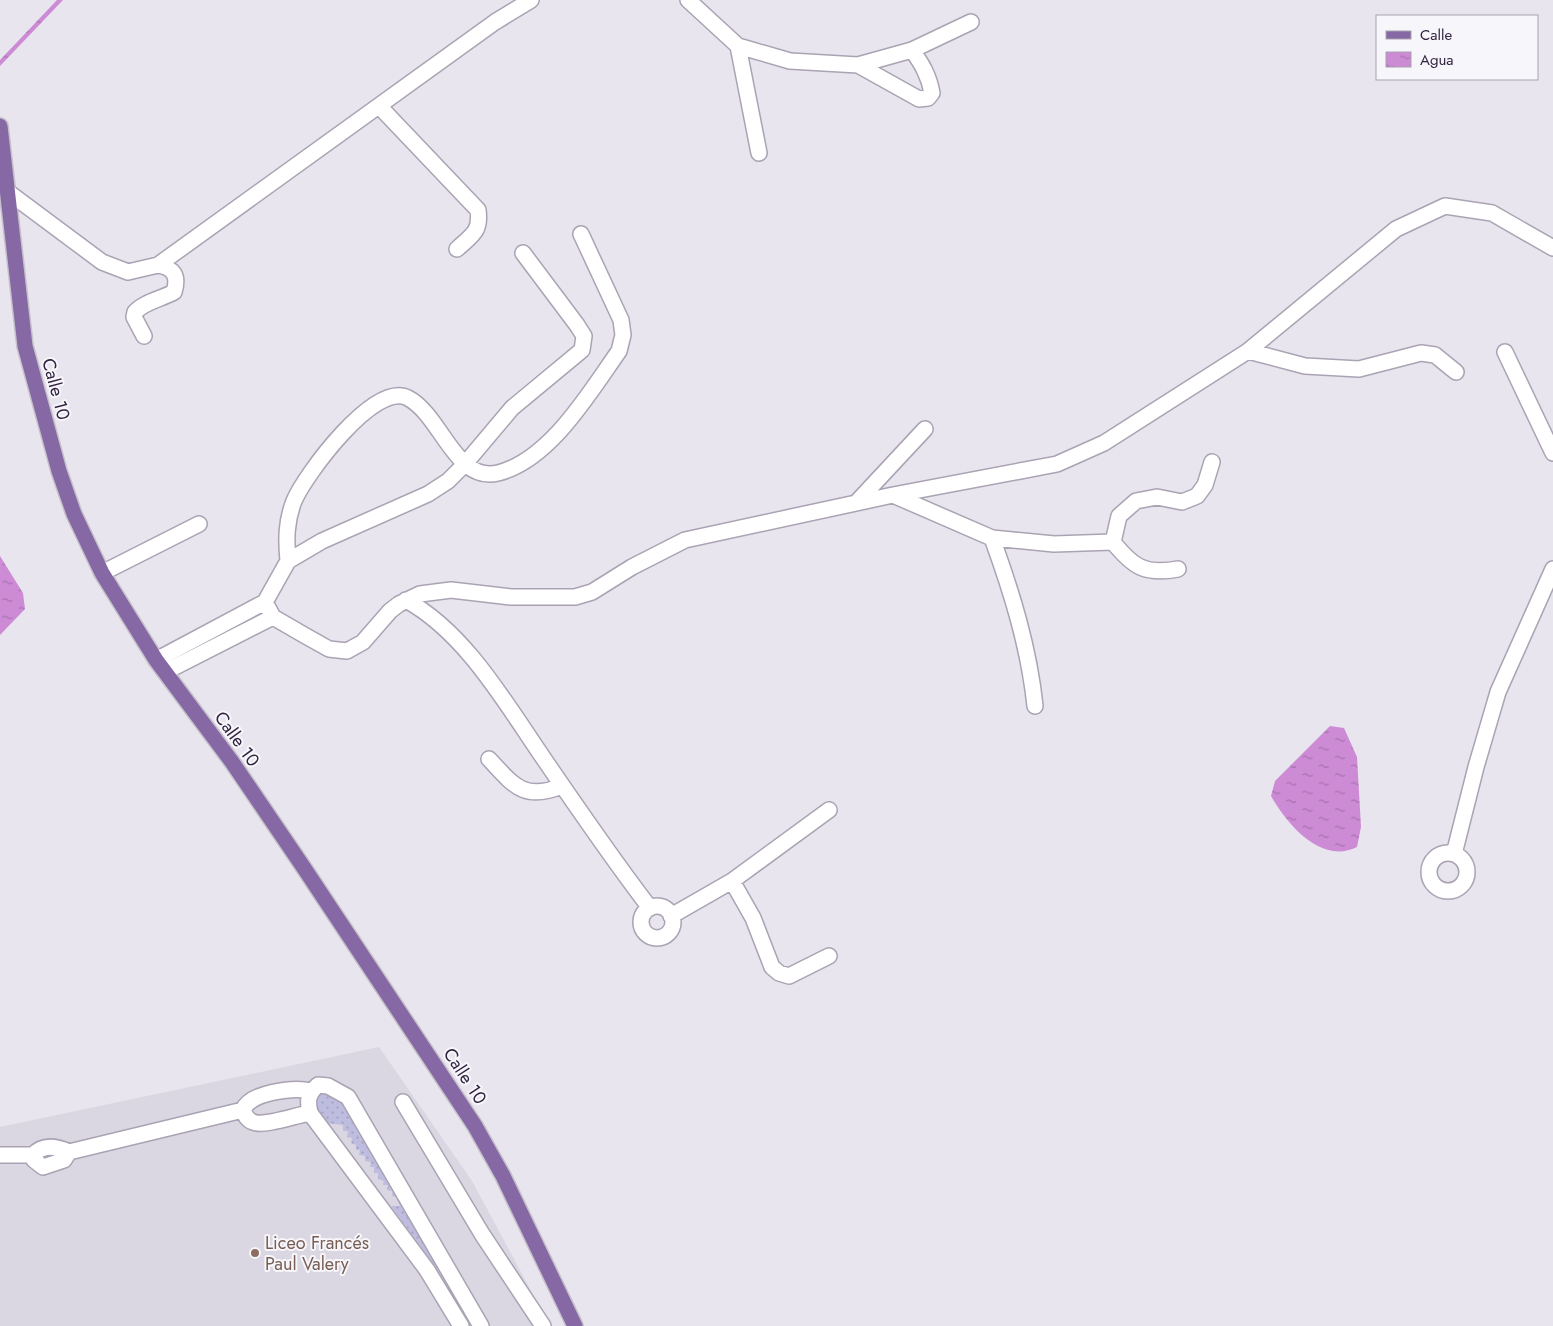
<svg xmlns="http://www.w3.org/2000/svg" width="1553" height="1326" font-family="Jost,sans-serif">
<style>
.built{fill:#dad6e2}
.grass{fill:url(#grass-dots)}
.water{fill:url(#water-ripples)}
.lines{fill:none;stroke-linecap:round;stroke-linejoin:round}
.minor-casing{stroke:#aaa3b3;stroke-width:18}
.major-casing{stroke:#c5c1ca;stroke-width:18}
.minor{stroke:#fff;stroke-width:15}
.major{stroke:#8668a5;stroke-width:15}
.education-dot{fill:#8d6e63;stroke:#f7f6fa;stroke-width:2}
.labels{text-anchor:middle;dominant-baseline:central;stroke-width:4;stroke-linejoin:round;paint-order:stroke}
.street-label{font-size:18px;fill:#312341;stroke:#f7f6fa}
.education-label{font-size:18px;fill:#785e54;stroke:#f7f6fa;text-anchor:start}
</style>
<defs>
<pattern id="grass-dots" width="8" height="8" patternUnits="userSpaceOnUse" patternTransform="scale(1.25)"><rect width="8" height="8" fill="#bebde0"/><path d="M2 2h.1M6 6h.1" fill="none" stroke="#a4a2c1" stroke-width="1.8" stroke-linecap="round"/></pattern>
<pattern id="water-ripples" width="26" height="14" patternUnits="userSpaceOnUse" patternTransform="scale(1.25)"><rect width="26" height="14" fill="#cd8bd5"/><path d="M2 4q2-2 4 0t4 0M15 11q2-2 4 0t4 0" fill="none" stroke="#a771ae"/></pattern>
</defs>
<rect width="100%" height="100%" fill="#e8e5ee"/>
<!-- built -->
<path class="built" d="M379 1047 472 1181 550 1326H0V1127Z"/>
<!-- grass -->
<path class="grass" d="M328 1091 345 1104 473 1326 436 1267 391 1206H400L396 1197 392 1196 393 1191 387 1190 388 1185H383L384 1181 378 1179V1173H374V1167H370L371 1162 365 1161V1156L359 1155 360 1150H356V1145L351 1143 352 1138 347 1137 348 1131H343V1125L325 1123 318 1113 316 1102 320 1095Z"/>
<!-- water -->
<path class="water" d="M57 0H63L0 66V60Z
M0 556 23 593 25 609 0 635Z
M1330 726 1344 728 1357 757 1361 827 1357 847C1321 865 1287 824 1271 796L1275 781Z"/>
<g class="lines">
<!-- minor casing -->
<g class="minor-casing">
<path id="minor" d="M688 0 738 46 790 61 858 65 912 50 971 22
M738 46 759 153
M858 65 919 99 928 98 932 93C929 76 922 64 912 50
M379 106 478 210C481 232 472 235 457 249
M8 192 102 262 128 272 158 265 495 22 531 0
M144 336 134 317 135 312C144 302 161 299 174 292 179 276 174 268 158 265
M1248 351 1305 366 1359 369 1421 353 1435 355 1456 372
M1505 352 1553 453
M893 495 992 538C1012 593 1029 648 1035 706
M856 503 925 429
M992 538 1054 544 1113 542 1119 516 1136 501 1157 497 1182 502 1197 496 1205 485 1212 462
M1113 542C1133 567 1145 575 1178 569
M288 561C286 540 286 521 294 501 305 475 375 380 408 398 442 416 455 483 498 473 550 460 590 392 619 351L623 335 621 320 581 234
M102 573 199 524
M406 600C466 633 506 704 544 759 579 810 613 860 650 908
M265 602 273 617 304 635 329 649 347 651 363 642 390 611 399 604 420 594 451 590 511 597H575L592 592 632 567 685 540 893 495 1057 464 1104 443 1248 351 1396 229 1445 206 1492 213 1553 248
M156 660 265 602 288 561 322 541 428 494 448 481 464 465 512 408 582 350 584 336 577 325 523 253
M165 672 273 617
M489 759C514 786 524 801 562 786
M1429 872a19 19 0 1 1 38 0a19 19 0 1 1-38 0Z
M1454 854 1476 767 1498 692 1553 569
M732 881 753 918 772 967 779 973 789 976 829 956
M641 922a16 16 0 1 1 32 0a16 16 0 1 1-32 0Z
M671 916 732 881 829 810
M403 1102 482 1234 543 1326
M310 1113C296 1115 264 1127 253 1122 247 1120 245 1115 243 1110 250 1092 294 1087 311 1091
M69 1152 64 1160 43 1167 34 1160 33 1155C43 1144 56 1146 69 1152L243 1110
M0 1155H33
M461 1326 427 1270 310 1113C307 1100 308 1094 318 1085L328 1086 348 1097 481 1326"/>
</g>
<!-- major casing -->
<g class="major-casing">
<path id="major" d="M0 126 25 346 59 471 74 514 102 573 156 660 232 762 304 868 475 1126 503 1176 575 1326"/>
</g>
<!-- minor -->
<use href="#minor" class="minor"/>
<!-- major -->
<use href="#major" class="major"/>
</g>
<!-- markers -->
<circle class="education-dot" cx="255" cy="1253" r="5"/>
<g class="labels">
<!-- street labels -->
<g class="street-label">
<text transform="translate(56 389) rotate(75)">Calle 10</text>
<text transform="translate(237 739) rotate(54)">Calle 10</text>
<text transform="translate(465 1076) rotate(57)">Calle 10</text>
</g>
<!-- education labels -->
<g class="education-label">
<text x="265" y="1243">Liceo Francés<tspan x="265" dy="21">Paul Valery</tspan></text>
</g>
</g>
<!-- legend -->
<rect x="1376" y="15" width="162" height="65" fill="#f7f6fa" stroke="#a8a2b0"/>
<rect x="1386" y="31" width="25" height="8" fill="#8668a5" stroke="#a8a2b0"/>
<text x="1420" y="40" font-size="15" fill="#312341">Calle</text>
<rect x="1386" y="52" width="25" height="15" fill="url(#water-ripples)" stroke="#a8a2b0"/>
<text x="1420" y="65" font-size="15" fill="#312341">Agua</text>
</svg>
